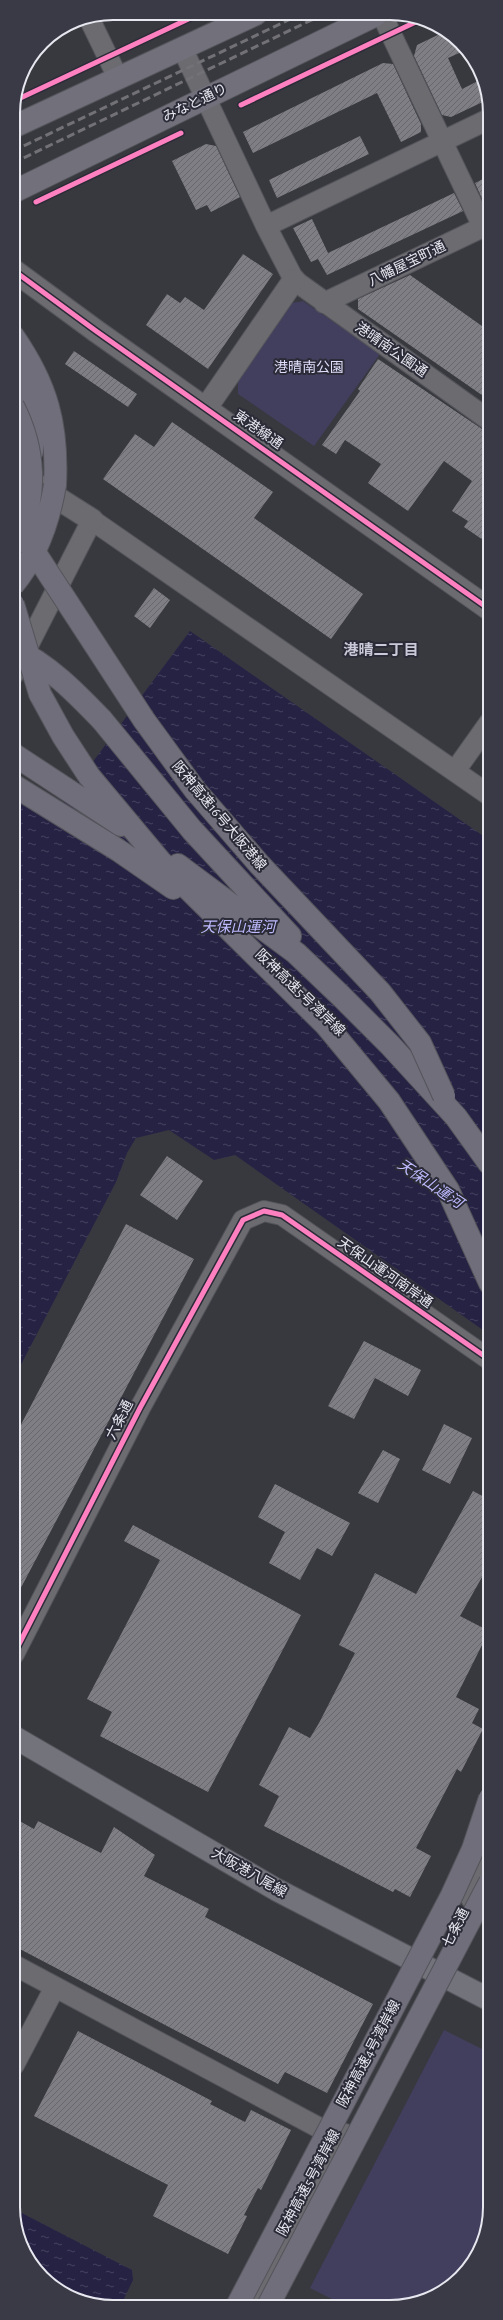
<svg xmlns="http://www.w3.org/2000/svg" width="503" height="2320" font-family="'Alegreya Sans','Noto Sans JP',sans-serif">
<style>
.green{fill:#413f5d}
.water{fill:url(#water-ripples)}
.building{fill:url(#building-hatch)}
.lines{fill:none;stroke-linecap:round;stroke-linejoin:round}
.minor-casing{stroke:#54545b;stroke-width:22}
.tertiary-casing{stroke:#54545b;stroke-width:24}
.primary-casing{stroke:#54545b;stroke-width:24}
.trunk-casing{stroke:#54545b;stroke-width:24}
.motorway-casing{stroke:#54545b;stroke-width:24}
.minor{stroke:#6b6b70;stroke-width:20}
.tertiary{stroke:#6b6b70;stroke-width:22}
.primary{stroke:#73737c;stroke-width:22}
.trunk{stroke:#71707b;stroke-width:22}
.motorway{stroke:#6f6e7a;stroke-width:22}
.rail{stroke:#717176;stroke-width:3;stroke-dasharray:8 4;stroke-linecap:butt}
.motorway-bridge-casing{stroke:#54545b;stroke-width:24;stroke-linecap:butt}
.motorway-bridge{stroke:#6f6e7a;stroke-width:22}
.cycleway-casing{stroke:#2b2b38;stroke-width:8}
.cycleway{stroke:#ff80c0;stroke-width:5}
.labels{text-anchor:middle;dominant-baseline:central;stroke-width:4;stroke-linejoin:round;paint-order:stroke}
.street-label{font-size:14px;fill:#e7e7f0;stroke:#2b2b38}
.park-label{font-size:14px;fill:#dfdefa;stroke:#2b2b38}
.neighbourhood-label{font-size:15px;font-weight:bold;fill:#c9c9d9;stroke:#2b2b38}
.water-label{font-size:15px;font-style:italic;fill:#bdbafd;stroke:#2b2b38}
.rim{fill:none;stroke:#e7e7f0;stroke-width:2}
</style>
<defs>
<pattern id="water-ripples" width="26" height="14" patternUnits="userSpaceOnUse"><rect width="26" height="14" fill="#262244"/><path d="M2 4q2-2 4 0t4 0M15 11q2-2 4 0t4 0" fill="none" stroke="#46425f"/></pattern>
<pattern id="building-hatch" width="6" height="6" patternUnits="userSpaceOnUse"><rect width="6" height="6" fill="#7e7e84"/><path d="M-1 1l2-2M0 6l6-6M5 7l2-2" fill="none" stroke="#67676c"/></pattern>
</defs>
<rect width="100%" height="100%" fill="#38383f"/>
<!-- green -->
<path class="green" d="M303 301 380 354 314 446 238 394V381L292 303Z
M444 2030 490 2053V2214L482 2246 461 2278 434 2297 403 2306H346L310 2288Z"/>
<!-- water -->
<path class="water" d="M190 631 489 840 490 1335 235 1155 214 1160 169 1130 136 1138 127 1153 116 1182 14 1378 13 772 63 802Z
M14 2209 132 2270 133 2280 121 2305H93L63 2294 38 2273 14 2220Z"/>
<!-- building -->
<path class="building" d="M446 31 466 50 448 58 462 89 480 80 489 99 451 117 442 115 414 56 417 45Z
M383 63 393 64 421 124V132L401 142 377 93 253 153 243 132Z
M360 136 369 154 277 198 269 180Z
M206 144 216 146 240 197 211 212 207 205 196 210 172 161Z
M489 176V198L483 201 475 183Z
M454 193 463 211 327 275 318 259 311 262 293 228 312 219 328 253Z
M243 254 273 274 208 369 146 325 167 294 180 303 185 297 204 310Z
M410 275 489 331V400L358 309V299Z
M74 351 137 394 128 407 65 364Z
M378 359 482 429 489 431V544L464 527 468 521 452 511 472 481 444 461 408 511 368 483 381 464 345 440 336 454 322 445 360 391 358 389Z
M172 422 273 492 254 518 363 594 331 639 103 479 135 434 154 447Z
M154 588 170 600 150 628 134 616Z
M167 1156 203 1181 177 1220 140 1195Z
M126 1224 194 1259 14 1601V1438Z
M364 1341 421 1370 408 1396 375 1378 354 1419 328 1406Z
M444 1424 472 1438 450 1484 422 1470Z
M383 1450 400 1459 378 1503 358 1493Z
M275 1484 350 1523 332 1556 317 1548 300 1580 269 1563 285 1532 258 1517Z
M473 1491 490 1500V1563L460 1616 489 1631 456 1697 479 1709 472 1723 483 1729 461 1772 457 1769 416 1848 431 1856 410 1897 395 1889 393 1892 264 1826 279 1796 259 1785 289 1727 310 1738 319 1723 355 1653 339 1645 375 1573 416 1594Z
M133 1525 301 1615 208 1792 100 1736 112 1712 87 1699 160 1560 124 1541Z
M14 1818 34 1829 38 1821 101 1853 114 1827 155 1855 144 1876 209 1909 205 1917 373 2004 327 2093 285 2072 278 2084 14 1946Z
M78 2031 212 2101 210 2104 245 2122 251 2110 291 2130 261 2190 258 2188 244 2215 247 2216 228 2254 153 2216 168 2185 34 2116Z"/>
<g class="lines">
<!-- minor casing -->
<g class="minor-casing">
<path id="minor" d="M382 15 483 227 489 231
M89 18 118 78
M183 50 266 226 294 280 489 420
M266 226 489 119
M324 303 489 224
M13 675 92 520 489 795
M455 771 489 723
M14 1654 140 1408 243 1220 264 1211 282 1215 490 1360
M14 1965 342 2140
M14 2065 55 1987"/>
</g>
<!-- tertiary casing -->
<g class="tertiary-casing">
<path id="tertiary" d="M13 270 96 331 489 609
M206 408 294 280
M13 470 92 520
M472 1898 490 1864
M255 2306 345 2135"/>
</g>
<!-- primary casing -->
<g class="primary-casing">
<path id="primary" d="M14 1737 277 1890 490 2000"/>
</g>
<!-- trunk casing -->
<g class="trunk-casing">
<path id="trunk" d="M13 127 256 14
M13 192 376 15"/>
</g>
<!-- motorway casing -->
<g class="motorway-casing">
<path id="motorway" d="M13 336C47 385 58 425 55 485
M13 368C29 392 34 422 32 451
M40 694 63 736 89 776 160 861 326 1025 389 1101 448 1190 490 1283
M102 720 192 830 290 936
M13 754 121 825
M13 785 118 850 173 888
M178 865 296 953 341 996 390 1045 456 1117 489 1163"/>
</g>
<!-- minor -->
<use href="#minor" class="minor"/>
<!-- tertiary -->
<use href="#tertiary" class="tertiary"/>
<!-- primary -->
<use href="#primary" class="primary"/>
<!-- trunk -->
<use href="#trunk" class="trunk"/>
<!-- motorway -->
<use href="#motorway" class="motorway"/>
<!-- rail -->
<path class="rail" d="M13 151 301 14
M13 163 324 14"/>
<!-- motorway-bridge casing -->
<g class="motorway-bridge-casing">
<path id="motorway-bridge" d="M13 406C35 449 38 496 16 540
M13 519 144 720 195 790 259 864 380 992 420 1043 444 1096
M13 585C36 557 49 520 55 485
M13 604 40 694
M13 648C48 664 76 693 102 720
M237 2306 452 1895 473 1849 490 1798
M268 2306 490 1882"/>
</g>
<!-- motorway-bridge -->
<use href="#motorway-bridge" class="motorway-bridge"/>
<!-- cycleway casing -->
<g class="cycleway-casing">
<path id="cycleway" d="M14 101 199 14
M241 105 422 19
M36 202 181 133
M13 270 96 331 489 609
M14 1654 140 1408 243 1220 264 1211 282 1215 490 1360"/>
</g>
<!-- cycleway -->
<use href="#cycleway" class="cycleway"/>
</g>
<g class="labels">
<!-- street labels -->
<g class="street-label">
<text transform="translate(195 103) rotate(-26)">みなと通り</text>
<text transform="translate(407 264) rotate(-26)">八幡屋宝町通</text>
<text transform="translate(391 350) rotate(35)">港晴南公園通</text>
<text transform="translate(258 430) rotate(35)">東港線通</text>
<text transform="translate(219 816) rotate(50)">阪神高速16号大阪港線</text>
<text transform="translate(300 993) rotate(44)">阪神高速5号湾岸線</text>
<text transform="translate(385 1273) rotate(35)">天保山運河南岸通</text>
<text transform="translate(120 1420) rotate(-63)">六条通</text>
<text transform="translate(249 1873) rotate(30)">大阪港八尾線</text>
<text transform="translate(456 1928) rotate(-63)">七条通</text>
<text transform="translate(369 2054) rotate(-62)">阪神高速4号湾岸線</text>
<text transform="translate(309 2183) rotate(-62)">阪神高速5号湾岸線</text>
</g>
<!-- park labels -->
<g class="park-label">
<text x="309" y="368">港晴南公園</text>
</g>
<!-- neighbourhood labels -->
<g class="neighbourhood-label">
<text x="381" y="650">港晴二丁目</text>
</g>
<!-- water labels -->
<g class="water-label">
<text x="238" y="927">天保山運河</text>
<text transform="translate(430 1184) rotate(34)">天保山運河</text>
</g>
</g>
<!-- crop -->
<path d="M0 0H503V2320H0ZM113 20H390A93 93 0 0 1 483 113V2207A93 93 0 0 1 390 2300H113A93 93 0 0 1 20 2207V113A93 93 0 0 1 113 20Z" fill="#3a3a47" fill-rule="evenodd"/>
<path class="rim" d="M113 20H390A93 93 0 0 1 483 113V2207A93 93 0 0 1 390 2300H113A93 93 0 0 1 20 2207V113A93 93 0 0 1 113 20Z"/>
</svg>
